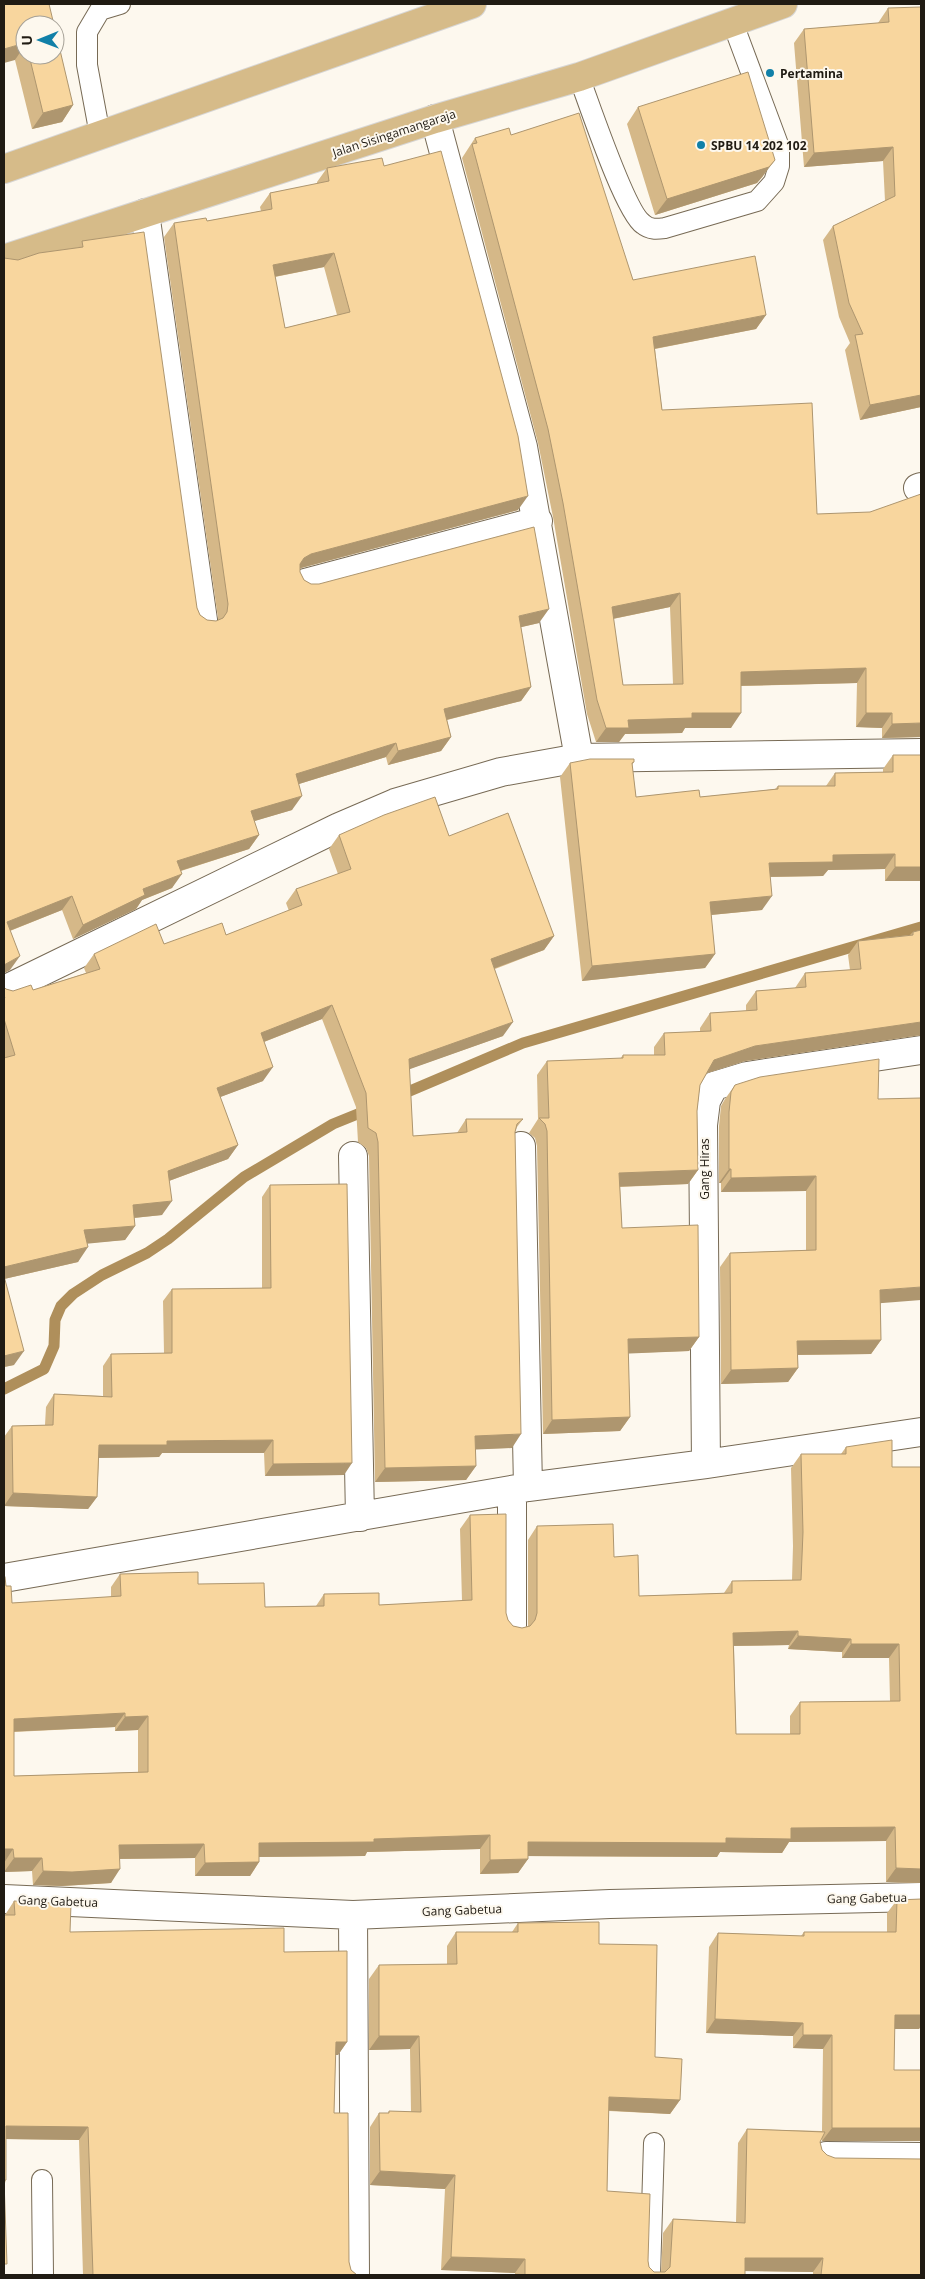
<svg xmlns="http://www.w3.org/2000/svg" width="925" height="2279" font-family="'Open Sans',sans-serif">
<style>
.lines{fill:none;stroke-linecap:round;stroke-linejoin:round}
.stream{stroke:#af8f5b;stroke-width:11}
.service-casing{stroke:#776a55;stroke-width:22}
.minor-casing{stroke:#776a55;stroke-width:30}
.primary-casing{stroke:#d7d6d5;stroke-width:30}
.service{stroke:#fff;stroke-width:20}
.minor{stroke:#fff;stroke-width:28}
.primary{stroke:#d6bb89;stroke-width:28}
.wall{fill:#d5b888;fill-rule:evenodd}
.shaded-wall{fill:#ae966f}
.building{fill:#f8d69e;stroke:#ae966f;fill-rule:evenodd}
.poi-dot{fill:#1180a8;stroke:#fdf8ee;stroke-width:2}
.labels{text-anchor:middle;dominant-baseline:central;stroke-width:4;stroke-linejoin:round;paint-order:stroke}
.poi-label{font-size:12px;font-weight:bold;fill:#201b13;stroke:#fdf8ee;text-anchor:start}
.street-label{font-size:12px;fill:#201b13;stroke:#fdf8ee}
</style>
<rect width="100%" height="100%" fill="#fdf8ee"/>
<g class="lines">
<!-- stream -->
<path class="stream" d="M398 1096 523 1043 921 927
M4 1389 44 1369 54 1346 55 1320 61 1306 73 1294 102 1275 147 1253 168 1239 244 1177 333 1124 370 1109"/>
<!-- service casing -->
<g class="service-casing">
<path id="service" d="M579 77C589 103 625 212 643 224 650 230 657 229 665 228L757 201 774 182 779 166V147L732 21
M100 135 87 65V32L100 10 120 4
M42 2180 43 2275
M650 2275 654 2143"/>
</g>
<!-- minor casing -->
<g class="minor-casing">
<path id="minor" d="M435 119 523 447 579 758
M145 213 203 620
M918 488 921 487
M305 583 538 521
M4 990 339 827 395 803 501 772 579 758 921 753
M521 1146 528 1487
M353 1156 360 1517
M706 1464 703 1125 706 1101 714 1086 747 1076 921 1050
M512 1490V1626
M4 1578 528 1487 706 1464 921 1432
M4 1899 353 1915 610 1904 921 1897
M353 1915 355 2275
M826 2156 921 2157"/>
</g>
<!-- primary casing -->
<g class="primary-casing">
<path id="primary" d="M4 169 472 4
M4 259 435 119 579 77 783 4"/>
</g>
<!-- service -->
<use href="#service" class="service"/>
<!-- minor -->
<use href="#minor" class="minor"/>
<!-- primary -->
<use href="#primary" class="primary"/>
</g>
<!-- wall -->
<path class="wall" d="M888 8 921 407 860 420 845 350 850 343 839 317 823 240 833 226 885 201 883 161 804 167 794 43 804 29 878 23Z
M25 25V55H55L73 105 62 122 32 129 15 60Z
M638 107 763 176 757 183 655 215 627 124Z
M511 135 633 280 766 315 756 329 655 349 662 410 817 514 921 737 882 738V728L856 727 857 683 741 686 731 728H685L682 733 625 734 619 742H596L587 714 553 517 538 443 462 158 475 138ZM670 607 673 684 623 685 613 619Z
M384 166 518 510 301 568 300 569V572L304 580 311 584 539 623 521 627 531 687 521 701 447 720 451 737 441 751 388 765 386 757 299 784 292 810 254 821 259 835 249 849 181 871 172 888 142 900 136 909 73 939 62 910 10 931V970L4 973V258L18 260 78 248 82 241 197 608 200 615 207 620 216 621 218 620V618L164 237 174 223 207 221 261 211 260 207 270 193 317 184V182L327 168ZM324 267 337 315 285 328 275 277Z
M893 755 921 881H885V869L828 870 823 876 770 877 762 910 711 915 715 954 705 968 582 981 560 777 570 763 634 762 632 765 636 797H700L775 789 778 786H826L835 773 883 772V769Z
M339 835 449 836 554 936 544 950 495 969 503 1036 409 1069 413 1136 457 1133 466 1119H523L517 1127 515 1132 512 1448 475 1449 476 1466 466 1480 375 1482 369 1156 366 1148 358 1142 356 1107 322 1019 264 1042 263 1081 220 1097 238 1145 228 1159 169 1181 162 1215 134 1218 135 1226 125 1240 87 1243 78 1262 4 1279 14 1365 4 1367V987L6 989 13 991 33 990 86 973 84 968 94 954 226 935 289 911 286 903 296 889 338 874 329 849Z
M921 930V1035L745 1061 707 1073 700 1085 697 1111 698 1170 688 1184 620 1187 622 1228 699 1337 689 1351 628 1353 630 1417 620 1431 543 1434 537 1146 535 1138 529 1133 538 1119 537 1075 547 1061 620 1059 623 1055H654V1047L664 1033 700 1032V1028L710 1013 746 1011V1005L756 991 795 988 805 973 850 970 848 955 858 941 910 935 913 932Z
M735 1085 878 1099 881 1340 871 1354 798 1355V1368L788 1382 721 1384 720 1267 730 1253 806 1250V1191L721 1192V1183H719V1126L721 1106 725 1099Z
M270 1185 344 1475 265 1476 264 1453H162L159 1457 99 1458 97 1497 88 1509 4 1506V1437L12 1426 45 1425 46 1407 54 1394 103 1396V1366L111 1354 164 1353 163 1301 172 1289 262 1288V1197Z
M846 1447 892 1467H921V1883L886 1882V1841L789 1842 782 1853 720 1852 717 1857 528 1856V1859L518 1873 480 1874V1849L367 1852 365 1856 259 1857V1862L250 1876H195V1858L120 1859 111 1883 62 1886 33 1885 32 1871 4 1872V1575L6 1586 12 1603 111 1597V1587L120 1574 198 1584 265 1607 316 1606 324 1594 379 1605 462 1601 460 1529 470 1515 508 1620 513 1626 522 1628 528 1626V1540L537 1526 614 1557 639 1596 724 1593 732 1581 792 1580 793 1546 791 1468 801 1454H841ZM789 1645 788 1649 842 1652V1658H889L890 1701 800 1702 790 1716V1734H736L734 1646ZM115 1727V1731L138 1730V1772L14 1776V1732Z
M921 1899V2026L919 2029H894V2070H921V2141H822V2137L820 2142 822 2150 921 2275H813V2272L745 2271V2275H515V2273L441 2270 445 2189 370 2185V2127L379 2113H388L389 2111 411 2112 410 2049 369 2050V1979L379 1965 447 1964V1946L456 1932H512L518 1923 599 1944 655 2057 680 2100 670 2114 609 2111 607 2191 648 2261 649 2267 654 2272H661L663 2233 673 2219 736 2222 738 2143 747 2129 822 2131 823 2049 793 2048V2036L706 2033 709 1947 718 1933 801 1936 804 1932H887V1913L897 1900Z
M14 1901 70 1932 284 1952 347 2042 338 2055H335L334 2113 349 2262 351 2270 357 2275H83L79 2140 6 2139V2180L5 2183V1915Z"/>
<!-- shaded-wall -->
<path class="shaded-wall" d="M25 43V45L15 60 4 63V49Z
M73 105 62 122 32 129 43 113Z
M893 147 883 161 804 167 814 153Z
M775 160 763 176 757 183 655 215 667 199Z
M334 253 324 267 263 279 273 265Z
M766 315 756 329 643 351 653 337Z
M921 395V407L860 420 870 405Z
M528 496 518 510 301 568 294 572 304 558 311 554Z
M680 593 670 607 602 621 612 607Z
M549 609 539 623 509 630 519 616Z
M866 668 857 683 731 686 741 672Z
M531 687 521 701 434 723 444 709Z
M692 713H741L731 728H685L682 733 625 734 619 742H596L606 728 628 720Z
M866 713H892L882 728 856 727Z
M921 723V737L882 738 892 724Z
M451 737 441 751 388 765 398 751Z
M396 743 386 757 286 788 296 774Z
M302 796 292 810 241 825 251 811Z
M259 835 249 849 167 875 177 861Z
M895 854 885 869 828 870 823 876 759 877 769 863 833 855Z
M895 867H921V881H885Z
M182 874 172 888 142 900 136 909 73 939 83 925 143 889Z
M72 896 62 910 4 933 7 922Z
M772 896 762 910 700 916 710 902Z
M554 936 544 950 482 973 491 959Z
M715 954 705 968 582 981 592 966Z
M20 956 10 970 4 973V965Z
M332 1005 322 1019 251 1047 261 1033Z
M513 1022 503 1036 399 1073 409 1059Z
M921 1022V1035L745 1061 704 1074 714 1060 755 1046Z
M273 1067 263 1081 207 1102 217 1088Z
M238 1145 228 1159 158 1185 168 1171Z
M729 1169H731L721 1183H719Z
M698 1170 688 1184 609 1187 619 1173Z
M816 1176 806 1191 721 1192 731 1178Z
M172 1201 162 1215 123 1219 133 1205Z
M135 1226 125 1240 74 1245 84 1230Z
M88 1247 78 1262 4 1279V1267Z
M921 1287V1300L870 1304 880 1290Z
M699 1337 689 1351 618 1354 628 1339Z
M881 1340 871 1354 787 1355 797 1341Z
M24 1351 14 1365 4 1367V1356Z
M798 1368 788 1382 721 1384 731 1370Z
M630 1417 620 1431 543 1434 552 1420Z
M521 1434 512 1448 465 1450 475 1436Z
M273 1440 264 1453H162L159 1457 91 1458 99 1445 167 1441Z
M352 1463 344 1475 265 1476 273 1464Z
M476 1466 466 1480 375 1482 385 1468Z
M13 1493 97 1497 88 1509 4 1506Z
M798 1631 789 1645 723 1646 733 1633Z
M798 1636 851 1639 842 1652 788 1649Z
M851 1644H899L889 1658H842Z
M125 1713 115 1727 4 1732 14 1719Z
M148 1716 138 1730 115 1731 125 1717Z
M895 1827 886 1841 789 1842 782 1853 720 1852 717 1857 518 1856 528 1842 726 1838 791 1828Z
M490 1835 480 1849 367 1852 365 1856 250 1857 259 1843Z
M204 1844 195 1858 110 1859 119 1845Z
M4 1849H13L4 1863Z
M14 1858H42L32 1871 4 1872Z
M528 1859 518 1873 480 1874 490 1860Z
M259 1862 250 1876H195L205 1863Z
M896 1868 921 1869V1883L886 1882Z
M120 1869 111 1883 62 1886 33 1885 43 1871Z
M895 2015H921V2026L919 2029H885Z
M715 2019 803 2023 793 2036 706 2033Z
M803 2035H832L823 2049 793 2048Z
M379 2036H419L410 2049 369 2050Z
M336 2042H347L338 2055H326Z
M609 2097 680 2100 670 2114 599 2110Z
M6 2126 88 2127 79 2140 4 2139Z
M832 2128H921V2141H822Z
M380 2171 455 2175 445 2189 370 2185Z
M451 2257 525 2259 515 2273 441 2270Z
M745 2258H823L813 2272 735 2271Z"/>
<!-- building -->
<path class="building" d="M4 4H49L54 25H25V43L4 49Z
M921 7V395L870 405 855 335 863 334 849 303 833 226 895 196 893 147 814 153 804 29 889 22 888 8Z
M55 29 73 105 43 113 29 55H55Z
M748 72 775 160 769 167 667 199 638 107Z
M579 113 633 280 755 256 766 315 653 337 662 410 812 403 817 514 870 512 921 494V723L892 724V713H866V668L741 672V713H692V718L628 720 629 728H606L597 700 563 503 548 429 472 144 477 143 475 138 509 128 511 135ZM680 593 683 684 623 685 612 607Z
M441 151 518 436 528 496 311 554 304 558 300 564V572L304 580 311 584H319L534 527 549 609 519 616 531 687 444 709 451 737 398 751 396 743 296 774 302 796 251 811 259 835 177 861 182 874 143 889 145 895 83 925 72 896 7 922 20 956 4 965V258L18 260 39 253 83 247 82 241 144 232 197 608 200 615 207 620 216 621 223 618 227 612 228 604 174 223 206 218 207 221 272 209 270 193 329 181 327 168 382 158 384 166ZM334 253 350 312 285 328 273 265Z
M893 755H921V867H895V854L833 855V862L769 863 772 896 710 902 715 954 592 966 570 763 590 759H634V762L632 763 636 797 699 790 700 797 778 789V786H835V773L893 772Z
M435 797 449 836 508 813 554 936 491 959 513 1022 409 1059 413 1136 467 1132 466 1119H523L517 1124 515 1132 521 1434 475 1436 476 1466 385 1468 378 1142 376 1133 368 1128 366 1093 332 1005 261 1033 273 1067 217 1088 238 1145 168 1171 172 1201 133 1205 135 1226 84 1230 88 1247 4 1267V1058L15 1055 4 1019V999L5 998 4 996V987L6 989 13 991 31 985 33 990 100 969 94 954 156 924 164 944 222 923 226 935 302 905 296 889 351 869 339 835 384 815Z
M921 930V1022L755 1046 714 1060 700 1085 697 1111 698 1170 619 1173 622 1228 698 1225 699 1337 628 1339 630 1417 552 1420 547 1131 545 1124 539 1118H549L547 1061 623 1058V1055H665L664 1033 711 1031 710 1013 757 1010 756 991 806 987 805 973 861 969 858 941 913 935V932Z
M879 1059 878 1099 921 1098V1287L880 1290 881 1340 797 1341 798 1368 731 1370 730 1253 816 1250V1176L731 1178V1169H729V1112L731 1092 735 1085 760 1077Z
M347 1184 352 1463 273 1464V1440L167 1441V1445H99L97 1497 13 1493 12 1426 53 1425 54 1394 112 1397 111 1354 172 1353V1289L271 1288 270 1185Z
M4 1276 24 1351 4 1356Z
M892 1440V1467H921V1869L896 1868 895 1827 791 1828V1839L726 1838V1843L528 1842V1859L490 1860V1835L374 1839V1842L259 1843V1862L205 1863 204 1844 119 1845 120 1869 72 1872 43 1871 42 1858H14L13 1849H4V1575L5 1577 6 1586H11L12 1603 121 1596 120 1574 198 1572V1584L264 1583 265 1607 324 1606V1594L379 1593V1605L472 1600 470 1515 506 1514V1613L508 1620 513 1626 522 1628 530 1626 535 1620 537 1613V1526L613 1524 614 1557 638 1555 639 1596 732 1593V1581L801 1580 803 1532 801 1454H846V1447ZM798 1631V1636L851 1639V1644H899L900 1701 800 1702V1734H736L733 1633ZM125 1713V1717L148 1716V1772L14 1776V1719Z
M921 1899V2015H895L894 2070H921V2128H832V2035H803V2023L715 2019 718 1933 804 1936V1932H896L897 1900Z
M14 1901 71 1904 70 1932 284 1928V1952L347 1951V2042H336L334 2113H348L349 2262 351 2270 357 2275H93L88 2127 6 2126V2180H4L7 2264H4V1915H15Z
M599 1922V1944L657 1945 655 2057 682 2059 680 2100 609 2097 607 2191 650 2194 648 2261 649 2267 654 2272H665L670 2267 673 2219 745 2223 747 2129 825 2132 820 2142 822 2150 827 2155 835 2158 921 2159V2275H821L823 2258H745V2275H525V2259L451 2257 455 2175 380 2171 379 2113H389V2111L421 2112 419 2036H379V1965L457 1964 456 1932H518V1923Z"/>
<!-- markers -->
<g class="poi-dot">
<circle cx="770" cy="73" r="5"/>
<circle cx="701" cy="145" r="5"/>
</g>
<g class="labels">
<!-- poi labels -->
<g class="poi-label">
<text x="780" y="73">Pertamina</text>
<text x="711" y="145">SPBU 14 202 102</text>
</g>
<!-- street labels -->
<g class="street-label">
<text transform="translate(394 133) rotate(-18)">Jalan Sisingamangaraja</text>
<text transform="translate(704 1169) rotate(-90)">Gang Hiras</text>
<text transform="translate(867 1898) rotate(-1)">Gang Gabetua</text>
<text transform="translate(58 1901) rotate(2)">Gang Gabetua</text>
<text transform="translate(462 1910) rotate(-2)">Gang Gabetua</text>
</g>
</g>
<!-- border -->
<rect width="925" height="2279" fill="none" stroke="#201b13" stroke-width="10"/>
<!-- north arrow -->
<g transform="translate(40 40) rotate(269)"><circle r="24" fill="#fdf8ee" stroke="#a5a096"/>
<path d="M0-4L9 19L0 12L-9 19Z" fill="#1180a8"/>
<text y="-8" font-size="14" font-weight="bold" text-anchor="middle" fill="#201b13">U</text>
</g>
</svg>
